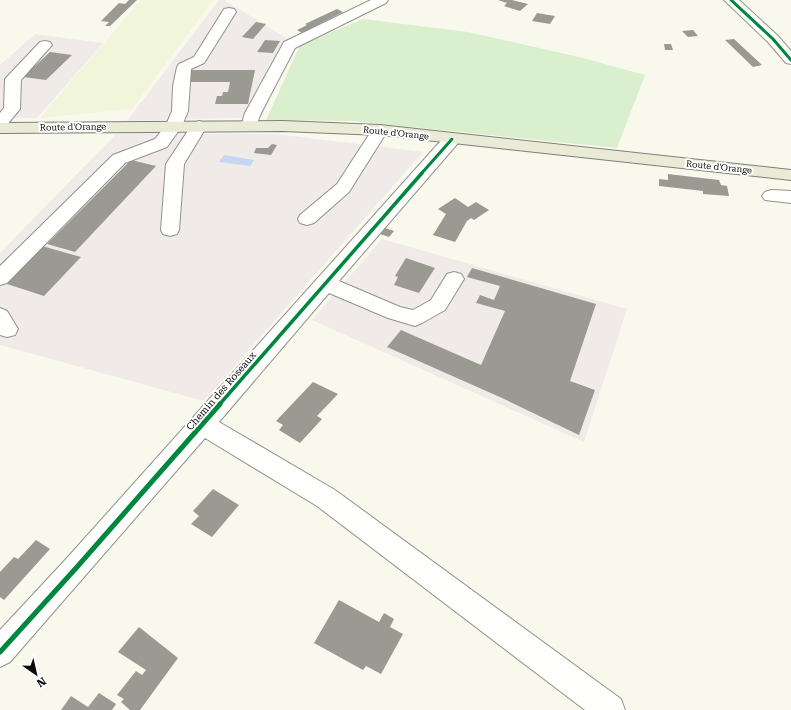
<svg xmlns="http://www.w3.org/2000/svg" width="791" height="710" font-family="'Roboto Serif',serif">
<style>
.industrial{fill:#f0eae9}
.farmland{fill:#f1f5d9}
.green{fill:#daefcd}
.water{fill:#c4d7f1}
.building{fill:#9a9a93}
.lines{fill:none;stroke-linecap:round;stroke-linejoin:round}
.minor-casing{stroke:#91928c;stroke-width:2}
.major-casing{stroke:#7e7f79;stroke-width:2}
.minor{fill:#fefefc;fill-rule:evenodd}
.major{fill:#eaebd7;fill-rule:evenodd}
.cycleway-far2-casing{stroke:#fff;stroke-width:4.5}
.cycleway-far1-casing{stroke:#fff;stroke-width:6}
.cycleway-casing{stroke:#fff;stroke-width:8}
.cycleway-far2{stroke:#00873e;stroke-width:3}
.cycleway-far1{stroke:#00873e;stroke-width:3.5}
.cycleway{stroke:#00873e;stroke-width:5}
.labels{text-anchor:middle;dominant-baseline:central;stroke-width:4;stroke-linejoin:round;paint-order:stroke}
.far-street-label{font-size:9px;fill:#0a0a0a;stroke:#fff}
.street-label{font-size:10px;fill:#0a0a0a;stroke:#fff}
</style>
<rect width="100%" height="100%" fill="#f8f9ec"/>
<!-- industrial -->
<path class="industrial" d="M219 0H224L293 42 262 117 127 121Z
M35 34 103 43 37 118H0V65Z
M117 133 276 134 423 152 204 401 0 345V253Z
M382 239 627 309 584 442 312 320Z"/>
<!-- farmland -->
<path class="farmland" d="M144 0H213L132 109 40 118 140 1Z"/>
<!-- green -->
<path class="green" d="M363 19 468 32 579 57 645 75 617 148 352 121 266 120 300 45Z"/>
<!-- water -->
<path class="water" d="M224 155 254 160 250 166 219 162Z"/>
<!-- building -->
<path class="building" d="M129 0H137L110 26H105L109 22 101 21 119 3 125 4Z
M498 0H512L528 4 520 11 504 6 507 3Z
M337 9 343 12 302 33 297 30 307 25 305 24Z
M537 13 555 16 550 24 532 21Z
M256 22 266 24 253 39 242 37Z
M693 30 698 36 688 37 682 31Z
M734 39 762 65 753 67 725 40Z
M265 40 280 41 273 53 257 52Z
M664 44H671L673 50H665Z
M50 52 72 55 46 80 23 77Z
M191 70H255L248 104H215L217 96H222L223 92H228L230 82H187Z
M272 144 277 145 271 155 254 153 256 148H268Z
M131 160 156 166 75 252 47 244Z
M668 174 719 180 721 185 727 186 729 196 703 194V191L659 186V179L668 180Z
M455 198 468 207 476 202 489 210 474 220 471 218 467 221 455 242 433 235 446 214 438 209Z
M385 228 394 231 389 237 380 234Z
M42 246 81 257 44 296 4 283Z
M406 258 435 268 419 293 394 285 398 277 395 276Z
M472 268 596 304 570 381 595 390 579 435 502 398 387 347 401 330 481 365 505 311 476 303 480 295 494 300 500 286 467 277Z
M313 382 338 394 317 416 322 419 300 443 279 430 283 425 276 421Z
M213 489 239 505 212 537 191 524 199 516 193 511Z
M36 540 50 549 4 600 0 597V572L14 557 18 559Z
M339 600 379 622 384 613 394 619 390 627 403 634 381 674 366 666 363 670 314 643Z
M139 627 178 658 140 710H130L121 702 124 699 117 695 136 671 142 675 146 670 118 652Z
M99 693 116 704 112 710H61L71 696 88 707Z"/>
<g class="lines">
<!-- minor casing -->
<g class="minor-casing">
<path id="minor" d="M371 0H388L386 3 295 48 261 113 255 129 249 131 243 129 241 126 245 113 284 42Z
M724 0H739L778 36 791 51V64L786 63 768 42Z
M229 8 234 9 236 12 206 60 204 63 191 69 188 111 182 126 167 147 125 163 7 283 0 285V266L113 155 155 139 166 125 172 111 173 86 177 67 179 64 194 57 224 9Z
M45 41 50 42 52 45 21 80 20 109 6 126 0 128V113L4 108 5 79 40 42Z
M199 121 205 123 207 126 184 164 179 230 177 234 170 236 163 234 161 230 166 164 193 123Z
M380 125 386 127 388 130 349 192 314 223 307 225 300 223 298 219 300 215 337 184 374 127Z
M452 134 458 135 460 139 458 143 339 281 400 307 413 310 431 300 447 274 454 272 461 274 464 279 445 310 422 323 415 326 388 318 329 293 219 422 335 490 621 699 625 710H585L317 506 205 438 10 662 0 667V630L67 558 446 135Z
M771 190 791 191V203L765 200 762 196 765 192Z
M0 308 7 311 18 329 15 335 7 337 0 335Z"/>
</g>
<!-- major casing -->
<g class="major-casing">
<path id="major" d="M283 121 380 125 791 170V180L380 135 283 131 0 133V123Z"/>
</g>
<!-- minor -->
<use href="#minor" class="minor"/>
<!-- major -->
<use href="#major" class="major"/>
<!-- cycleway-far2 casing -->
<g class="cycleway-far2-casing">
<path id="cycleway-far2" d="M731 0 773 39 791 60
M421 174 452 139"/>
</g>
<!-- cycleway-far1 casing -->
<g class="cycleway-far1-casing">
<path id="cycleway-far1" d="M219 405 422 173"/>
</g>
<!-- cycleway casing -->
<g class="cycleway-casing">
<path id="cycleway" d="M0 652 77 567 220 404"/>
</g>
<!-- cycleway-far2 -->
<use href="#cycleway-far2" class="cycleway-far2"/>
<!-- cycleway-far1 -->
<use href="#cycleway-far1" class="cycleway-far1"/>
<!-- cycleway -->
<use href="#cycleway" class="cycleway"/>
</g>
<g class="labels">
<!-- far-street labels -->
<g class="far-street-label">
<text transform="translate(73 127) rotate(-1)">Route d'Orange</text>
<text transform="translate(396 133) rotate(6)">Route d'Orange</text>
<text transform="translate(719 167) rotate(6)">Route d'Orange</text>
</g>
<!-- street labels -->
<g class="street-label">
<text transform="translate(221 391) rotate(-49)">Chemin des Roseaux</text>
</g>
</g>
<!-- north arrow -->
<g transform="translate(36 674) rotate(146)" stroke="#ffffff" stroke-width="3" paint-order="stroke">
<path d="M0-3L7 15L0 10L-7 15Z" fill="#0a0a0a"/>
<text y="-6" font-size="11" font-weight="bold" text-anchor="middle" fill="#0a0a0a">N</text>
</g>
</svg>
